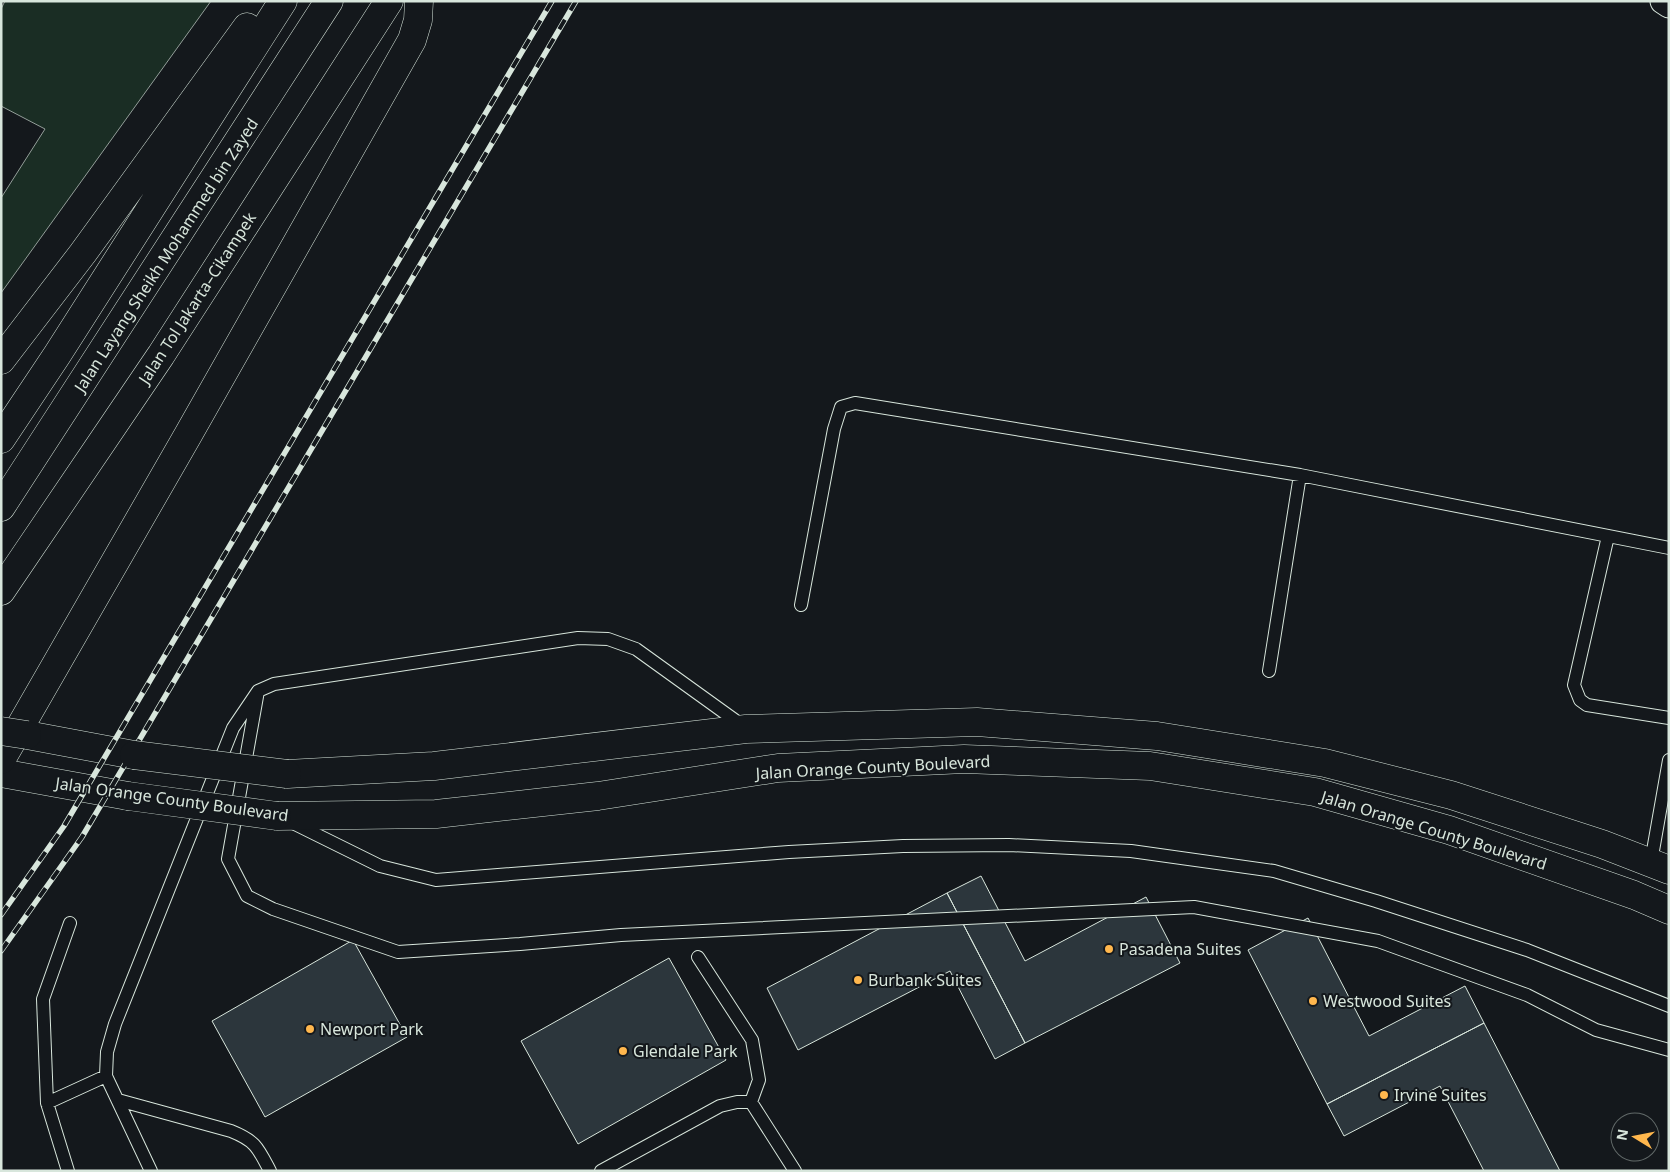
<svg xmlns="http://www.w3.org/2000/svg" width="1670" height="1172" font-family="'Noto Sans',sans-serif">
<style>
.green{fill:#1a2d24;stroke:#939e99}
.building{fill:#2c363c;stroke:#d8e6dc}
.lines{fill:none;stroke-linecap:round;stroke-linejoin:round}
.lane-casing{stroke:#d8e6dc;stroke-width:14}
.street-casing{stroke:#d8e6dc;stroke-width:27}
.secondary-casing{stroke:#d8e6dc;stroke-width:29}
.highway-casing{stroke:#d8e6dc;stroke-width:29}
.lane{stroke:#14181c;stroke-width:12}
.street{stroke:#14181c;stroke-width:25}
.secondary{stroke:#14181c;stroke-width:28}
.highway{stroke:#14181c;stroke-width:28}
.rail-casing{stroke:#d8e6dc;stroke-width:5.5}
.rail{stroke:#14181c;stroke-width:4;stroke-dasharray:11;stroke-linecap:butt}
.secondary-bridge-casing{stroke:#d8e6dc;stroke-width:29;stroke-linecap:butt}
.secondary-bridge{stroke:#14181c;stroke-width:28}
.poi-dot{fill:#ffb74d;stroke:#14181c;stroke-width:2}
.labels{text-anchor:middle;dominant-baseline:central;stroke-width:4;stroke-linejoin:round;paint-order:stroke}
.street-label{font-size:16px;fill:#d8e6dc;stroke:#14181c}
.poi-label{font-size:16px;fill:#d8e6dc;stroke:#14181c;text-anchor:start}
</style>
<rect width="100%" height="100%" fill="#14181c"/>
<!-- green -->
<path class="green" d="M5 1H211L1 293V198L45 129 1 106V9Z"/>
<!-- building -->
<path class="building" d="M981 876 1025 961 1146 897 1180 963 1025 1043 947 893Z
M947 893 1025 1043 995 1059 950 971 798 1050 767 988Z
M1308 918 1369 1036 1465 986 1484 1023 1327 1104 1248 950Z
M353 940 407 1037 265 1117 212 1021Z
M669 958 726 1060 578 1144 521 1041Z
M1484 1023 1560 1171H1484L1440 1086 1344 1136 1327 1104Z"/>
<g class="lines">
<!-- lane casing -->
<g class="lane-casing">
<path id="lane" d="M1608 536 1574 685 1580 700 1587 705 1669 718
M801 605 834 429 841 407 855 403 1300 475 1669 548
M1269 671 1300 475
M258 691 228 859 247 896 273 909 398 952 520 944 621 935 1194 907 1378 941 1527 995 1596 1030 1669 1050
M291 822 380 866 436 880 789 852 903 846 1009 845 1131 851 1274 871 1376 901 1527 950 1669 1006
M1651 862 1669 760
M698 957 752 1040 759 1080 751 1102
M118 1100 231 1131C256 1141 258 1148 270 1171
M47 1103 43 999 70 923
M68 1171 47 1103 106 1076
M151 1171 106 1076 107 1052 115 1024 233 728 258 691 274 684 578 638 608 639 636 649 743 726
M601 1171 720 1106 737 1102H751L795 1171"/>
</g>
<!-- street casing -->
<g class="street-casing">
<path id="street" d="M1663 1 1669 5"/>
</g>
<!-- secondary casing -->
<g class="secondary-casing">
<path id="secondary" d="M27 735 134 755
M1 773 128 796
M287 774 434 766 746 729 977 722 1157 736 1325 763 1451 795 1602 844 1669 870
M277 816 436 814 598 796 778 768 964 759 1150 766 1315 792 1449 830 1634 895 1669 910"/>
</g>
<!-- highway casing -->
<g class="highway-casing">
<path id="highway" d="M1 360 83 253 247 27
M1 439 57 355 283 1
M1 507 329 1
M1 591 161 355 389 1
M1 760 188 435 412 40 418 20 419 1"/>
</g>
<!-- lane -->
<use href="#lane" class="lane"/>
<!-- street -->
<use href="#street" class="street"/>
<!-- secondary -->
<use href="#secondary" class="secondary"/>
<!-- highway -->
<use href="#highway" class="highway"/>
<!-- rail casing -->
<g class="rail-casing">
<path id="rail" d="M1 915 64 826 552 1
M1 951 82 837 576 1"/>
</g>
<!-- rail -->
<use href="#rail" class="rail"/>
<!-- secondary-bridge casing -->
<g class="secondary-bridge-casing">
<path id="secondary-bridge" d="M1 731 27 735
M134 755 287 774
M128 796 277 816"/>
</g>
<!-- secondary-bridge -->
<use href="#secondary-bridge" class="secondary-bridge"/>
</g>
<!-- markers -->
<g class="poi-dot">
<circle cx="1109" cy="949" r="5"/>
<circle cx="858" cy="980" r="5"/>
<circle cx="1313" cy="1001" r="5"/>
<circle cx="310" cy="1029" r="5"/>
<circle cx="623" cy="1051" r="5"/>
<circle cx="1384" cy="1095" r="5"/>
</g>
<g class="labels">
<!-- street labels -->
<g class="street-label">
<text transform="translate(166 255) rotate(-57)">Jalan Layang Sheikh Mohammed bin Zayed</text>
<text transform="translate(197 298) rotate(-57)">Jalan Tol Jakarta–Cikampek</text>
<text transform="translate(873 767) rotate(-3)">Jalan Orange County Boulevard</text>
<text transform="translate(172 799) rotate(8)">Jalan Orange County Boulevard</text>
<text transform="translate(1434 830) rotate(17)">Jalan Orange County Boulevard</text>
</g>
<!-- poi labels -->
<g class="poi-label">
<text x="1119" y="949">Pasadena Suites</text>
<text x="868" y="980">Burbank Suites</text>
<text x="1323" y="1001">Westwood Suites</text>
<text x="320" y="1029">Newport Park</text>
<text x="633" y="1051">Glendale Park</text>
<text x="1394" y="1095">Irvine Suites</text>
</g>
</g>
<!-- border -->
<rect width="1670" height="1172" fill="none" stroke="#d8e6dc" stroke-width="5"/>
<!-- north arrow -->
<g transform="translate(1635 1137) rotate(280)"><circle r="24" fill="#14181c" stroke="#626a69"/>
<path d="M0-4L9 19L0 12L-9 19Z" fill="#ffb74d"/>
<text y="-8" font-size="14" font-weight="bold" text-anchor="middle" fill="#d8e6dc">N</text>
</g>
</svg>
